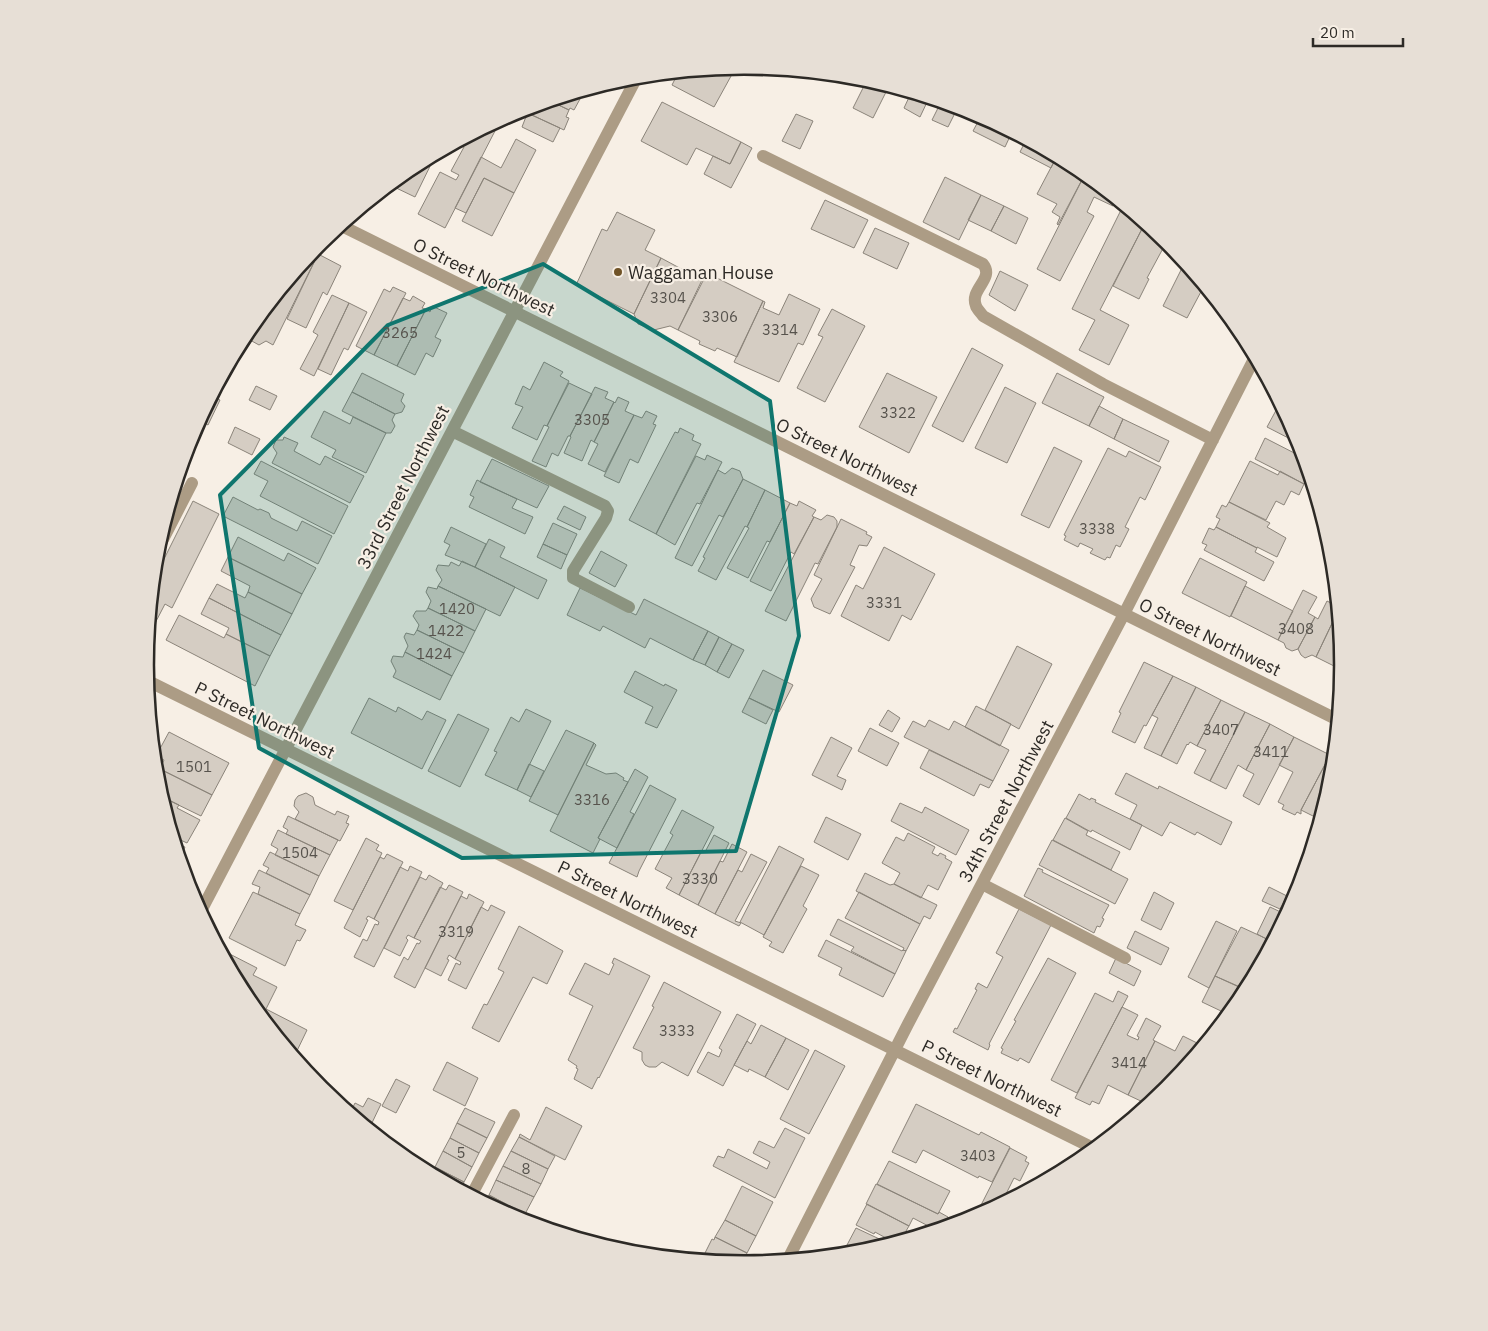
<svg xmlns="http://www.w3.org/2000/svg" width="1488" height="1331" font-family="'IBM Plex Sans',sans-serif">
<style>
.building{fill:#d5cdc3;stroke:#8b847a}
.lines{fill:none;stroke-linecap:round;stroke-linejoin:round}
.minor{stroke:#ac9c85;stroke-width:12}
.marked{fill:#0f766e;fill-opacity:0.2;stroke:#0f766e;stroke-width:4;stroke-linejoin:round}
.poi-dot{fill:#705327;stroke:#f7efe5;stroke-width:2}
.labels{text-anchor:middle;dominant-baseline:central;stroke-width:4.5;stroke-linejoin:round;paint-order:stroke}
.number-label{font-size:15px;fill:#57534d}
.poi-label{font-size:18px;fill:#2d2a26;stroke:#f7efe5;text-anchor:start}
.street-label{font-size:18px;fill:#2d2a26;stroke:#f7efe5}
.rim{fill:none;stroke:#2d2a26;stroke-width:2.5}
</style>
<rect width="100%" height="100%" fill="#f7efe5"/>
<!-- building -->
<path class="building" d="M736 67 714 107 672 85 678 73Z
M867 80 889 86 873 118 853 108Z
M578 93 576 97 580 99 574 110 570 108 569 110 550 101Z
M911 93 929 98 920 117 904 108Z
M550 101 569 110 566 117 569 118 564 130 521 110Z
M662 102 741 142 730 164 696 148 687 165 641 141Z
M941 102 958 107 948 127 932 120Z
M958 107 974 112 975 113 974 117 957 109Z
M521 110 560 128 553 142 522 127 527 114Z
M796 114 813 121 800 149 782 141Z
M981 116 1012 132 1005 147 973 131Z
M489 125 496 129 445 228 418 214 440 172 456 180 459 175 451 171 464 147 459 144 460 141Z
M516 139 536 150 514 193 484 178 466 213 455 208 481 157 501 168Z
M1026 140 1057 156 1051 168 1020 152Z
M741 142 752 148 731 188 704 174 713 156 730 164Z
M436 154 415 197 390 185 411 167Z
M1057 156 1077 167 1085 174 1058 225 1057 224 1060 217 1052 212 1057 204 1037 194Z
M1085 174 1117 200 1113 206 1094 197 1087 212 1094 216 1060 281 1037 269Z
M945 177 981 195 959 240 923 222Z
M484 178 514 193 492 236 462 221Z
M981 195 1004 206 991 231 968 220Z
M825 200 868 220 854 248 811 229Z
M1122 204 1145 223 1100 310 1129 325 1109 365 1079 350 1095 320 1072 309 1121 210 1119 209Z
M1004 206 1028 218 1016 244 991 231Z
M617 212 655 230 645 250 661 258 634 314 576 285 602 229 607 231Z
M1145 223 1167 241 1147 278 1149 279 1139 299 1113 286Z
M875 228 909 243 897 269 863 253Z
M315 248 320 250 273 345 266 341 259 345 250 340 262 313Z
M320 250 322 251 320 255 341 266 327 295 323 292 306 328 287 319Z
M661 258 702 280 678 330 670 326 654 330 638 324 634 314Z
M1184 264 1187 266 1204 286 1187 318 1163 306Z
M1000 271 1028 285 1015 311 989 295Z
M707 273 763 301 737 357 717 348 715 351 699 344 700 341 678 330Z
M393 287 406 293 374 355 356 346 384 289 390 292Z
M789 294 820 309 803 345 798 343 779 382 734 362 763 301 765 302 763 308 779 315Z
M332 295 349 303 314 376 300 369 318 335 313 332Z
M413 296 425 303 422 308 426 309 397 366 374 355 403 298 410 301Z
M349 303 367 312 348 350 344 348 331 375 318 369Z
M432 306 447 313 435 337 441 340 433 357 426 353 415 375 397 366 426 309 430 312Z
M832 309 865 326 825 402 797 388 823 337 818 335Z
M972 348 1003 365 963 442 932 426Z
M544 362 563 372 560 376 569 381 547 426 544 425 537 440 512 428 523 407 515 404 523 386 530 390Z
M362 373 404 394 401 401 405 406 402 412 395 414 352 392Z
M887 373 937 397 909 453 859 427Z
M1057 373 1104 397 1089 426 1042 403Z
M569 383 592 394 570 436H568L558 456 552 453 546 467 532 461 549 427 547 426Z
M256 386 277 396 270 410 249 400Z
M595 387 608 392 605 398 614 402 594 442 591 440 582 461 564 453 571 437 570 436Z
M1005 387 1036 403 1007 463 975 448Z
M352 392 395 414 392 420 395 426 391 433H386L342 411Z
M212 396 220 400 208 425 199 420Z
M618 397 629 402 625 411 634 415 605 472 588 464 598 444 594 442 614 402 615 403Z
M1280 403 1298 436 1300 444 1267 427Z
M1099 406 1123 419 1114 439 1089 426Z
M324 411 350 424 353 417 386 433 366 473 332 457 336 450 311 437Z
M646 411 657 416 653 424 656 425 638 463 630 459 619 483 604 476 634 415 642 418Z
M1123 419 1169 441 1159 462 1114 439Z
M235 427 260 439 252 455 228 443Z
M680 428 694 435 692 440 701 444 656 534 629 520 675 432 678 433Z
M284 437 298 443 294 451 320 465 325 456 364 476 350 503 272 463 277 453 273 447 276 440H283Z
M1265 438 1304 458 1313 486 1305 482 1304 484 1255 459Z
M1054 447 1082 461 1049 528 1021 515Z
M1108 448 1126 457 1129 451 1161 467 1145 500 1140 497 1125 527 1129 529 1120 547 1116 545 1110 558 1107 557 1105 560 1090 553 1093 549 1080 543 1078 547 1064 540 1066 536 1064 535Z
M707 455 722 462 700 504 697 503 675 545 656 534 696 456 705 460Z
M492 459 549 486 537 508 480 482Z
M261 461 348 506 334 534 260 496 268 481 254 474Z
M1250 461 1278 475 1280 471 1304 484 1299 495 1291 491 1284 505 1276 501 1266 520 1229 502Z
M732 468 740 471 743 479 723 517 719 515 692 566 675 558 718 470 725 474Z
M743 479 765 490 747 527 745 526 716 580 698 571 705 558 703 557Z
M477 480 517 499 512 508 533 517 525 534 469 507 474 497 470 495Z
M765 490 790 503 770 542 767 541 748 578 727 568 749 528 747 527Z
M233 497 258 510 260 509 269 513 271 518 297 531 302 521 332 536 318 564 223 516Z
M193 501 219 514 172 608 165 604 150 633 148 632 152 589 159 575 157 573Z
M799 501 816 510 812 516 814 517 794 554 791 552 771 591 750 581 790 503 797 506Z
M1229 502 1270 523 1267 527 1286 538 1277 557 1257 547V548L1216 527 1220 519 1216 517 1222 505 1226 507Z
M564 506 586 517 580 530 557 519Z
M827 515 834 517 837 521V527L818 564 815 563 786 621 765 611 814 517 821 520Z
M841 519 867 532 866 534 872 537 867 546 859 545 850 565 855 567 830 614 814 607 811 599 822 579 814 575Z
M553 523 577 534 567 555 543 544Z
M451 527 486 544 475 567 445 555 450 545 444 542Z
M1216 527 1257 548 1255 552 1274 562 1264 581 1204 550 1207 545 1202 543 1209 528 1214 530Z
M238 537 284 561 288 553 316 568 302 594 228 557Z
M489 539 505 547 500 557 547 580 538 599 475 567Z
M543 544 567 555 561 569 537 557Z
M884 547 935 574 911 620 902 615 889 641 841 616 856 585 863 589Z
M601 551 627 565 615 587 589 573Z
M228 557 302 594 292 614 248 592 250 586 221 571Z
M1200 558 1247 582 1230 617 1182 593Z
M462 561 515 587 500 616 438 586 442 580 436 570 438 565 449 566 451 562 459 566Z
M217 584 245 598 248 592 292 614 281 635 209 598Z
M438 586 486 609 475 631 428 608 431 601 426 592 428 587 437 589Z
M1245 586 1293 611 1278 640 1231 616Z
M580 588 636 615 644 599 708 631 693 660 650 638 645 648 603 626 600 631 567 615Z
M1303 590 1317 597 1308 613 1315 617 1298 649 1292 651 1286 648 1284 643 1278 640Z
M209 598 281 635 270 656 226 634 229 628 201 614Z
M1327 601 1337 606 1338 611 1316 657 1312 655 1305 658 1301 655 1298 649 1315 617 1318 619Z
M428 608 475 631 464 653 417 630 419 625 413 616 416 611H426Z
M179 615 224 638 226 634 270 656 255 686 166 640Z
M1334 619 1339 622 1343 666 1342 670 1316 657Z
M417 630 464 653 452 676 405 652 408 646 404 637 406 633 414 635Z
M708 631 719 637 705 665 693 660Z
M719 637 732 644 717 672 705 665Z
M732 644 744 650 729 678 717 672Z
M1017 646 1052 664 1019 729 985 710Z
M405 652 452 676 440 700 393 677 396 671 391 661 393 656 403 657Z
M1144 662 1173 676 1146 726 1144 725 1135 743 1112 732 1121 713 1119 712Z
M763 670 793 685 779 712 749 698Z
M635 671 664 686 665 684 677 690 657 728 645 723 653 707 624 692Z
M1173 676 1196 687 1161 756 1144 748 1158 718 1152 715Z
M1196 687 1221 700 1197 746 1190 742 1188 745 1187 744 1177 764 1161 756Z
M369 698 396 712 398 707 422 720 427 711 446 720 422 769 351 733Z
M749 698 773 710 766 724 742 712Z
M1221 700 1245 712 1210 781 1194 773 1206 750 1197 746Z
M976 706 1011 724 1000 746 965 727Z
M526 709 551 721 517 790 485 775 497 752 494 751 511 717 519 722Z
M888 710 900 718 892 732 879 725Z
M1245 712 1270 724 1246 770 1238 765 1226 789 1210 781Z
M458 714 489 729 460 787 428 771Z
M929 720 949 730 954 721 1009 750 993 781 904 737 913 721 925 727Z
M1270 724 1294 737 1259 805 1243 796 1254 774 1246 770Z
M870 728 899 743 887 766 858 751Z
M566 730 594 743 558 815 529 801Z
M169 732 229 763 212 795 160 769 164 760 156 756Z
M831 737 852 748 837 776 846 780 842 790 812 775Z
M1294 737 1330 755 1301 810V814L1297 812 1295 815 1282 809 1284 805 1278 802 1293 772 1279 765Z
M594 743 596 745 586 765 606 774 616 773 624 778 623 780 628 782 598 838 600 839 593 853 550 831Z
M929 750 993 781 989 788 980 784 974 796 920 768Z
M1330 755 1334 757 1332 783 1325 805 1322 804 1315 817 1301 810Z
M529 764 544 771 531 797 517 790Z
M160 769 212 795 201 816 160 796 156 779 160 782 164 775 159 772Z
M635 769 648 777 630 812 634 814 617 848 598 838Z
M1126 773 1158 789 1159 786 1232 822 1221 845 1197 832 1195 835 1170 822 1162 836 1130 819 1137 805 1115 794Z
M650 785 676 799 639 871 637 877 609 863Z
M306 793 313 797 315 805 335 815 337 811 349 816 346 823 349 824 340 841 295 819 299 812 294 806 295 800 298 796Z
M1079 794 1090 800 1091 798 1096 800 1095 802 1142 825 1130 850 1092 830 1091 832 1066 818Z
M161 796 179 805 177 808 200 820 187 843 172 836Z
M900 803 922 813 925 807 969 830 956 855 891 821Z
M682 810 714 827 679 895 666 888 672 878 655 869 673 835 670 833Z
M288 816 338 840 330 855 286 834 288 830 283 827Z
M826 817 861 834 848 860 814 842Z
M1065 818 1088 831 1086 835 1120 852 1111 870 1053 840Z
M278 830 330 855 319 876 275 855 278 849 271 845Z
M908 833 935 847 932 853 938 856 940 853 946 856 945 858 952 862 938 890 928 885 921 898 894 884 900 873 882 863 896 837 904 841Z
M714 835 729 843 698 905 679 895 702 850 705 852Z
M366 838 379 845 376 850 382 853 353 910 334 901Z
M1052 840 1128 879 1115 904 1039 865Z
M174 842 185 847 179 859Z
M732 844 747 852 715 914 698 905 720 861 723 862Z
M779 846 804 859 764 935 740 922Z
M270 852 319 876 310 895 266 873 269 868 263 865Z
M387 854 403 862 374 919 368 916 366 919 368 920 360 937 344 928 380 857 384 859Z
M751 854 767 862 735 921 741 923 739 926 715 914 738 870 742 872Z
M410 866 422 872 374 967 354 957 363 939 367 941 375 924 378 925 379 922 374 919 400 867 408 871Z
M801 866 819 875 803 906 807 909 783 953 769 946 772 942 763 937Z
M1038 868 1043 870 1042 872 1109 905 1102 918 1104 919 1100 927 1097 926 1094 933 1024 896Z
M259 870 310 895 300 914 258 894 260 887 252 884Z
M865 873 890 885 894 884 937 905 930 919 924 916 920 924 856 891Z
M429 875 443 883 414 938 408 935 406 938 408 940 400 956 384 948 420 877 426 880Z
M449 885 463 892 415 988 394 977 404 957 408 960 417 943 419 944 421 941 414 938 440 887 446 890Z
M1269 887 1287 896 1280 909 1262 901Z
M253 892 300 914 295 925 306 930 300 941 297 940 285 966 229 938Z
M859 892 920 924 906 951 903 950 904 948 845 918Z
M1154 892 1174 903 1161 930 1141 920Z
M469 894 484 902 455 959 449 955 447 959 449 960 441 976 425 968 461 896 467 899Z
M491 905 505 912 466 989 448 980 456 963 460 965 461 962 455 959 481 907 488 911Z
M1270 907 1287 915 1272 942 1257 934Z
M1019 909 1051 925 989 1044 990 1045 988 1050 953 1032 955 1028 957 1029 977 990 975 989 978 983 987 988 1003 957 996 953Z
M838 919 902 951 903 950 906 951 895 974 851 951 854 947 830 935Z
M1216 921 1237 931 1209 988 1188 977Z
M519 926 563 951 547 984 533 977 499 1042 472 1028 484 1004 487 1005 504 972 498 969Z
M1241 927 1267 939 1241 988 1215 976Z
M1135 931 1169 948 1161 965 1127 948Z
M826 940 895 974 883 997 839 975 842 968 818 956Z
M220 949 257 968 253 975 277 987 266 1009 307 1030 294 1057 246 998Z
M614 958 650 976 599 1078 598 1077 592 1089 574 1079 578 1069 576 1068 577 1066 568 1060 593 1006 569 994 585 963 609 975 614 964 612 963Z
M1048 958 1076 973 1029 1063 1020 1058 1018 1061 1001 1053 1003 1049 1001 1048 1016 1021 1014 1020Z
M1116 958 1141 971 1134 986 1109 973Z
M1215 976 1247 990 1242 999 1201 1049 1198 1048 1204 1035 1208 1037 1221 1011 1202 1002Z
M664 982 721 1012 688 1076 662 1062 656 1067H649L645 1065 642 1060V1052L633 1048 654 1007 652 1006Z
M1118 991 1128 996 1077 1093 1051 1080 1095 993 1113 1002Z
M1122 1007 1138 1015 1127 1035 1131 1037 1138 1040 1139 1037 1137 1036 1146 1018 1161 1026 1153 1040 1155 1041 1128 1095 1108 1085 1099 1104 1092 1101 1090 1105 1075 1098Z
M737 1014 756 1024 723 1086 697 1072 708 1052 719 1057 722 1050 719 1048Z
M761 1025 786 1038 765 1077 749 1069 748 1072 734 1065 747 1041 751 1044Z
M1183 1036 1197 1043 1185 1069 1181 1070 1179 1076 1168 1089 1146 1107 1145 1103 1128 1095 1155 1041 1175 1051Z
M786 1038 809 1050 788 1090 765 1077Z
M815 1050 845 1066 809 1134 780 1119Z
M447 1062 478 1078 465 1106 433 1090Z
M396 1079 410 1086 396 1113 382 1106Z
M368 1098 381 1104 370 1127 350 1113 355 1103 363 1107Z
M916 1104 979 1135 981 1132 1010 1147 992 1182 979 1176 978 1178 923 1150 916 1163 892 1152Z
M546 1107 582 1126 565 1160 519 1137 520 1134 530 1140Z
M465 1108 495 1122 487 1138 457 1123Z
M457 1123 487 1138 479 1153 450 1138Z
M785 1128 805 1138 775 1198 713 1166 718 1156 724 1158 728 1149 767 1169 770 1162 753 1153 759 1141 774 1148Z
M519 1137 555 1156 548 1169 511 1151Z
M450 1138 479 1153 472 1167 443 1151Z
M1010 1148 1027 1157 1025 1161 1029 1163 1020 1181 1014 1178 1001 1204 981 1215 977 1213Z
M443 1151 472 1167 464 1182 435 1167Z
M511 1151 548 1169 541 1184 503 1166Z
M889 1161 950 1191 938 1214 877 1184Z
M503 1166 541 1184 534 1197 496 1180Z
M435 1167 464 1182 461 1190 431 1175Z
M496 1180 534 1197 525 1214 489 1195Z
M876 1184 938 1214 939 1212 948 1217 942 1229 936 1230 913 1218 909 1226 866 1204Z
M742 1186 773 1202 756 1236 725 1220Z
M489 1195 525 1214 522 1221 484 1203Z
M867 1204 909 1226 906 1231 916 1237 895 1243 875 1232 874 1234 856 1225Z
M725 1220 756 1236 747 1253 715 1237Z
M856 1228 890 1244 863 1253 847 1245Z
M715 1237 747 1253 741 1264 706 1261 702 1259 712 1239 714 1240Z"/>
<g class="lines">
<!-- minor -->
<path class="minor" d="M763 156 983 264C995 279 969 289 976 306 977 309 981 313 983 316L1103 384 1213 440
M340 225 1338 720
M452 431 605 506 608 511 606 518 573 571V578L629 607
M156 553 192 483
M146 680 1095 1149
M982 884 1125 958
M200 913 637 77
M471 1196 514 1115
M787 1261 908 1024 1124 614 1255 357"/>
</g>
<!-- marked area -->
<path class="marked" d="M543 264 770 401 799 636 736 851 462 858 259 748 220 495 388 325Z"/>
<!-- markers -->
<circle class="poi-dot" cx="618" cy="272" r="5"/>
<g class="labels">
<!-- number labels -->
<g class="number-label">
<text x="668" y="297">3304</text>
<text x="720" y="316">3306</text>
<text x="780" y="329">3314</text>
<text x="400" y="332">3265</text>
<text x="898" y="412">3322</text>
<text x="592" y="419">3305</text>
<text x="1097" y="528">3338</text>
<text x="884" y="602">3331</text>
<text x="457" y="608">1420</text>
<text x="1296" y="628">3408</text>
<text x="446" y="630">1422</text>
<text x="434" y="653">1424</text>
<text x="1221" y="729">3407</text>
<text x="1271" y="751">3411</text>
<text x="194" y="766">1501</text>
<text x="592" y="799">3316</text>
<text x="300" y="852">1504</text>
<text x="700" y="878">3330</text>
<text x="456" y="931">3319</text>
<text x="677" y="1030">3333</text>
<text x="1129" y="1062">3414</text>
<text x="461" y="1152">5</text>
<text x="978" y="1155">3403</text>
<text x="526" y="1168">8</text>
</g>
<!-- poi labels -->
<g class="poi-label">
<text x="628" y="272">Waggaman House</text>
</g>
<!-- street labels -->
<g class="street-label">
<text transform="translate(484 277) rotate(26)">O Street Northwest</text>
<text transform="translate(847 457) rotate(26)">O Street Northwest</text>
<text transform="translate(403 487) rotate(-63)">33rd Street Northwest</text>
<text transform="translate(1210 637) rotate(26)">O Street Northwest</text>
<text transform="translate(265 720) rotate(26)">P Street Northwest</text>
<text transform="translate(1006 801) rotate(-62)">34th Street Northwest</text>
<text transform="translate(628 899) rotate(26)">P Street Northwest</text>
<text transform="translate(992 1078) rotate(26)">P Street Northwest</text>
</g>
</g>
<!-- crop -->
<path d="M0 0H1488V1331H0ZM154 665a590 590 0 1 1 1180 0a590 590 0 1 1-1180 0Z" fill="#e7dfd6" fill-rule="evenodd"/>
<path class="rim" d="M154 665a590 590 0 1 1 1180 0a590 590 0 1 1-1180 0Z"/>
<!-- scale -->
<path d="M1313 38v8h90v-8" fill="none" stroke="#2d2a26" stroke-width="2.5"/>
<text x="1320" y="38" font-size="15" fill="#2d2a26" stroke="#f7efe5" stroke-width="4" paint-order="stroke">20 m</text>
</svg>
